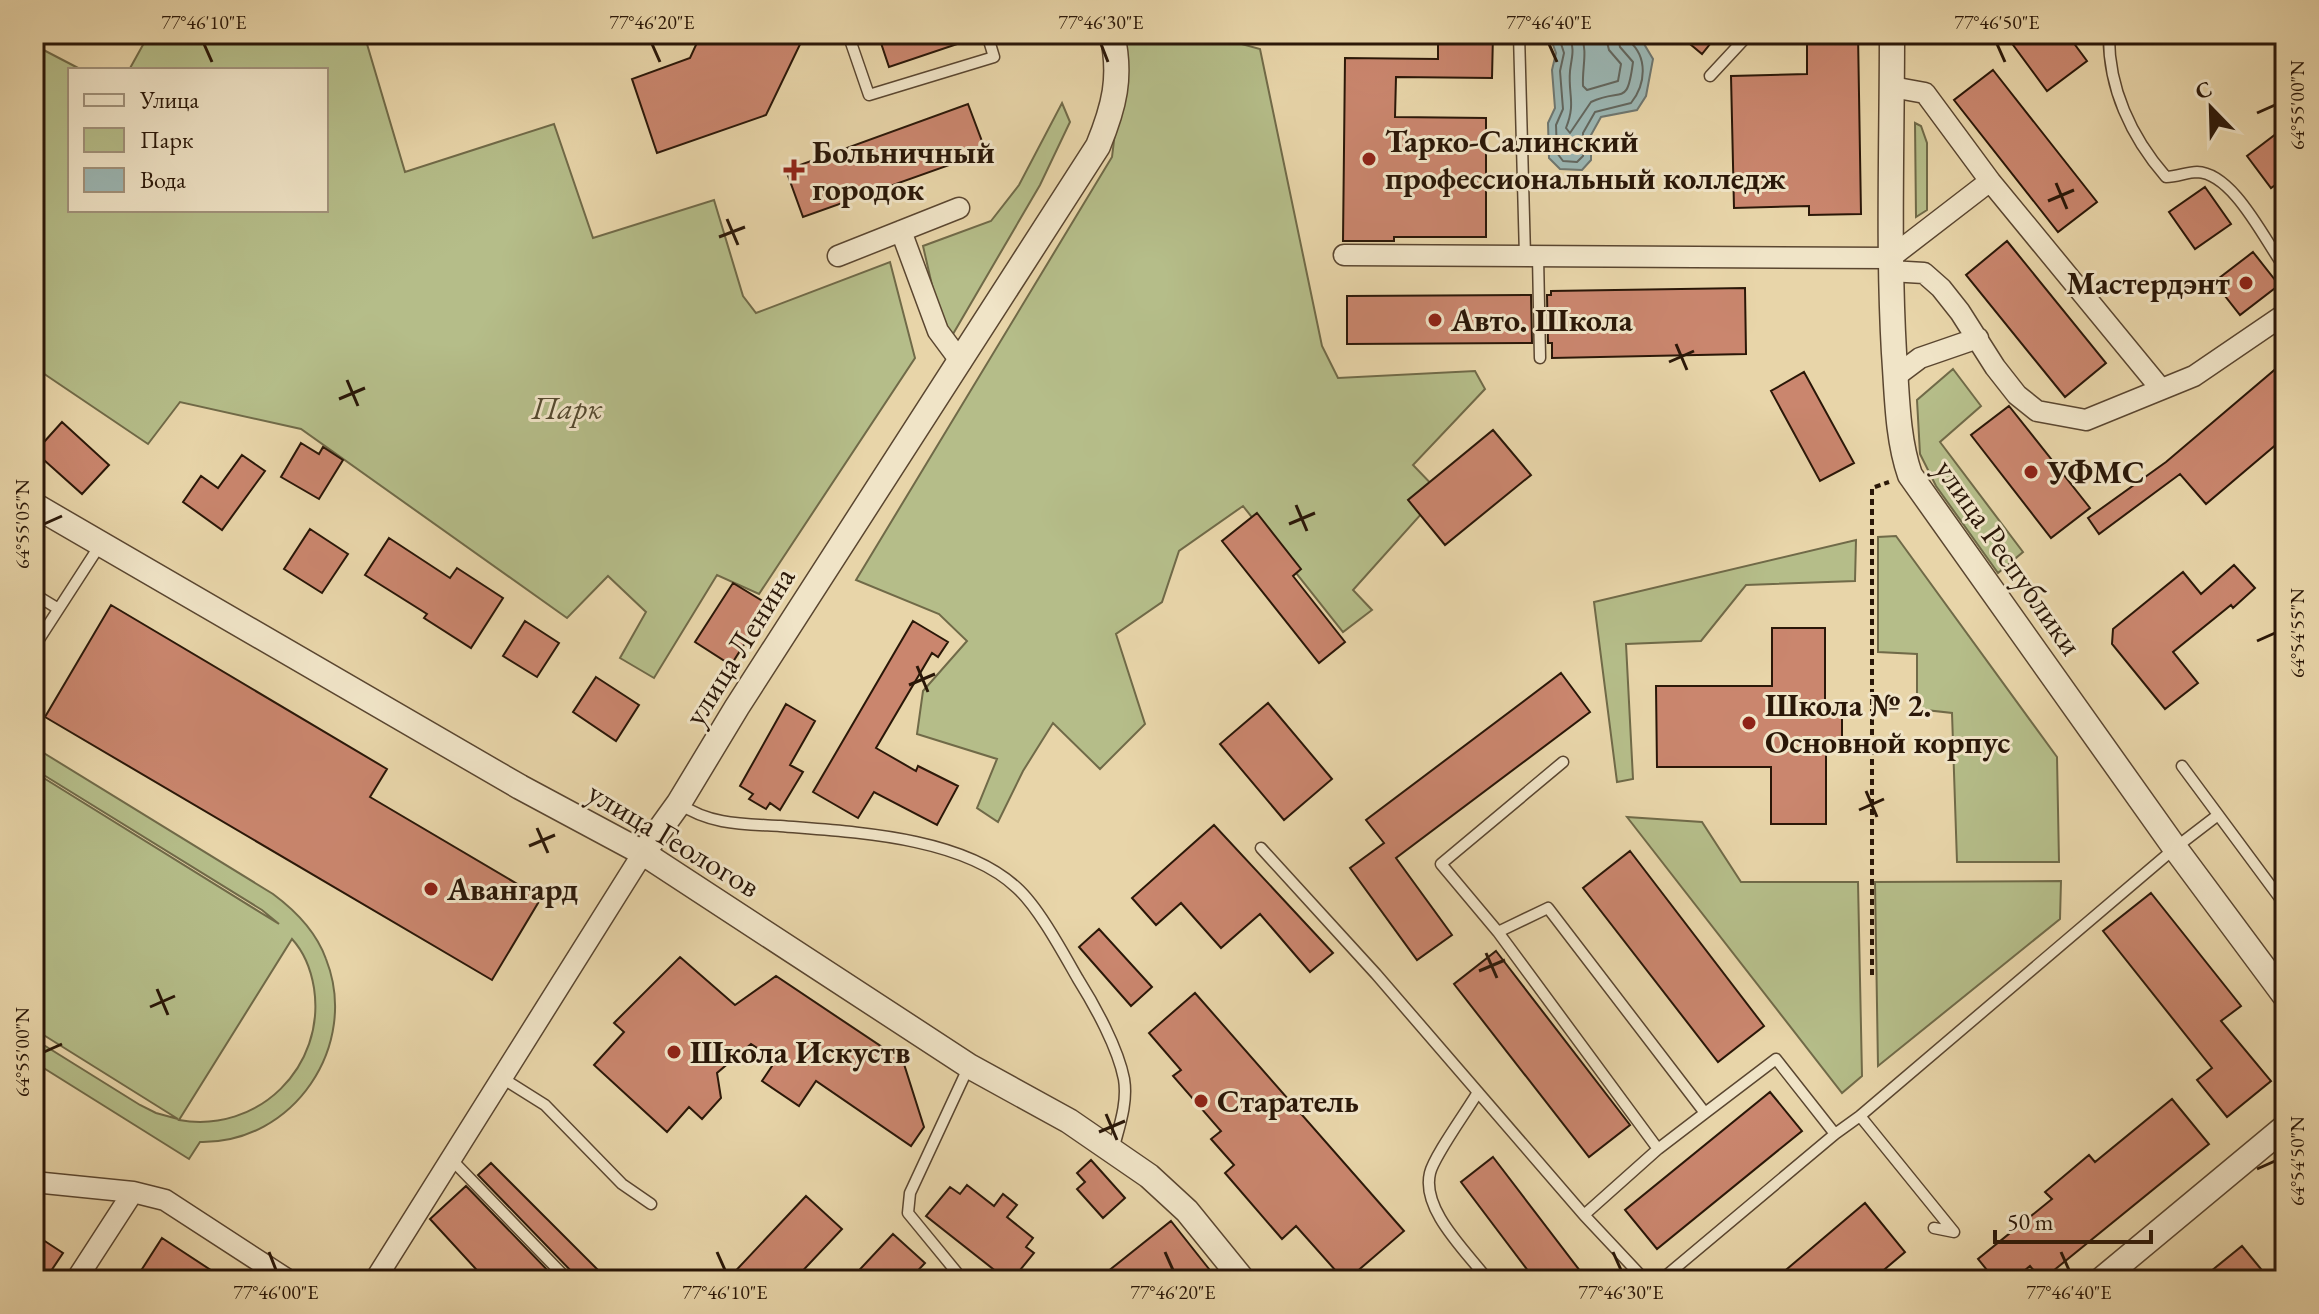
<svg xmlns="http://www.w3.org/2000/svg" width="2319" height="1314" font-family="'EB Garamond',serif">
<style>
.green{fill:#b5bd89;stroke:#706a48;stroke-width:2;fill-rule:evenodd}
.water{fill:#9bb6b3;stroke:#6e766f;stroke-width:2}
.lines{fill:none;stroke-linecap:round;stroke-linejoin:round}
.shore{stroke:#62665e;stroke-width:2}
.building{fill:#ca866e;stroke:#2a1708;stroke-width:2}
.service-casing{stroke:#5a4630;stroke-width:13}
.minor-casing{stroke:#5a4630;stroke-width:23}
.tertiary-casing{stroke:#5a4630;stroke-width:27}
.path{stroke:#2a1708;stroke-width:4;stroke-dasharray:6 4;stroke-linecap:butt}
.service{stroke:#f0e4c7;stroke-width:10}
.minor{stroke:#f0e4c7;stroke-width:20}
.tertiary{stroke:#f0e4c7;stroke-width:24}
.ticks{fill:none;stroke:#2a1708;stroke-width:3}
.poi-dot{fill:#8f2418;stroke:#f0e4c7;stroke-width:3}
.labels{text-anchor:middle;dominant-baseline:central;stroke-width:6;stroke-linejoin:round;paint-order:stroke}
.poi-label{font-size:32px;font-weight:bold;fill:#2a1708;stroke:#f0e4c7;text-anchor:start}
.park-label{font-size:32px;font-style:italic;fill:#54492f;stroke:#f0e4c7}
.street-label{font-size:32px;fill:#2a1708;stroke:#f0e4c7}
.neatline{fill:none;stroke:#2a1708;stroke-width:3}
.ticks-label{font-size:20px;text-anchor:middle;fill:#2a1708}
</style>
<rect width="100%" height="100%" fill="#e8d5a9"/>
<filter id="stains"><feTurbulence type="fractalNoise" baseFrequency=".0025" numOctaves="4"/><feColorMatrix values="0 0 0 0 .2 0 0 0 0 .09 0 0 0 0 .02 0 0 0 .5 -.17"/></filter>
<radialGradient id="worn" r=".72"><stop offset=".6" stop-color="#630" stop-opacity="0"/><stop offset="1" stop-color="#630" stop-opacity=".3"/></radialGradient>
<!-- green -->
<path class="green" d="M149 34H364L405 172 554 124 593 238 714 200 743 296 756 313 890 262 915 358 759 594 717 575 654 678 620 658 646 612 608 576 567 618 301 429 180 402 148 444 34 367V45L82 70H70V210H326V70H129Z
M1127 34H1205L1260 49 1322 346 1338 378 1475 371 1485 389 1413 465 1440 493 1353 590 1372 610 1343 632 1243 506 1179 551 1162 602 1116 634 1145 724 1100 769 1053 723 1023 771 998 822 977 808 997 759 917 734 923 691 967 641 939 614 856 580 1112 157Z
M1062 103 1070 122 1040 185 946 346 923 246 991 221 1019 185Z
M1915 123 1921 126 1927 143V210L1916 217Z
M1953 369 1981 406 1940 442 2023 552 1998 573 1936 486 1920 454 1917 400Z
M1896 536 2057 757 2059 862H1957L1952 713 1917 709V654L1878 652V537Z
M1856 540 1855 581 1746 585 1701 641 1626 644 1633 779 1617 782 1594 602Z
M34 747 273 894C296 911 316 931 326 959 360 1045 294 1144 200 1142L189 1159 34 1062V1039L140 1105 156 1113 178 1119 34 1029V772L279 924 262 910 34 769ZM292 939C304 952 311 970 314 988 326 1067 258 1134 179 1120Z
M1627 817 1702 822 1741 882H1858L1862 1076 1842 1093Z
M2061 881 2060 919 1878 1066 1875 882Z"/>
<!-- water -->
<path class="water" d="M1549 34H1615L1641 39 1653 59 1646 96 1637 110 1601 117 1591 135V160L1582 170 1560 169 1549 158 1548 123 1555 108 1552 70 1556 53Z"/>
<g class="lines">
<!-- shore -->
<path class="shore" d="M1558 34 1564 53 1560 71 1563 109 1556 125 1557 153 1563 161 1577 162 1583 156V133L1595 112 1631 103C1646 84 1648 57 1629 41L1628 34
M1569 34C1575 52 1572 54 1570 71 1568 95 1576 103 1566 128L1570 133 1591 102C1623 87 1627 108 1633 62L1620 47 1617 34
M1581 34C1588 52 1582 67 1583 86L1587 90 1618 81 1621 64 1609 50 1605 34"/>
</g>
<!-- building -->
<path class="building" d="M701 34H805L766 115 657 153 632 79 690 58Z
M878 34H978V37L889 67Z
M1438 34H1493L1492 78 1396 77 1395 117 1486 118V237H1394V241H1343L1345 58 1438 59Z
M1678 34H1718L1702 54Z
M1807 34H1858L1861 214 1809 215V206L1734 208 1731 76 1807 74Z
M2005 34H2067L2087 61 2047 91Z
M1993 70 2097 202 2058 232 1954 100Z
M968 104 986 152 803 217 786 170Z
M2285 127V178L2271 188 2247 156Z
M2205 187 2231 224 2195 249 2169 212Z
M2007 241 2106 363 2065 397 1966 275Z
M2253 252 2279 285 2240 315 2214 282Z
M1745 288 1746 354 1552 358V343H1548L1547 295H1551V291Z
M1531 295 1532 343 1347 344V296Z
M2285 361V437L2206 504 2180 474 2099 534 2088 518 2166 462Z
M1804 372 1854 463 1820 481 1771 391Z
M2009 406 2090 508 2051 538 1971 435Z
M62 422 109 465 82 494 35 452Z
M1493 430 1531 475 1445 545 1408 500Z
M301 443 319 454 323 447 343 460 319 499 281 477Z
M242 455 265 471 222 530 183 502 201 476 218 488Z
M1257 513 1301 569 1293 576 1345 642 1319 663 1222 541Z
M310 529 348 554 322 593 284 569Z
M389 538 450 578 457 568 503 598 471 648 424 618 427 614 365 575Z
M2234 565 2255 588 2233 608 2231 605 2173 652 2198 683 2165 709 2112 644 2113 629 2183 572 2201 594Z
M733 583 769 605 731 665 695 642Z
M111 605 387 769 370 797 541 898 492 980 45 717Z
M525 621 559 643 537 677 503 656Z
M913 621 948 642 938 657 932 653 876 748 916 771 918 766 958 786 937 825 874 792 858 818 813 792Z
M1772 628H1825V703H1842V743H1826V824H1771V767H1657L1656 686H1772Z
M1561 673 1590 712 1396 858 1452 935 1417 960 1350 868 1384 843 1366 820Z
M596 677 639 705 616 741 573 712Z
M1268 703 1332 779 1284 820 1220 744Z
M786 704 815 721 790 765 803 772 780 810 770 803 766 809 749 799 753 794 740 786Z
M1214 825 1333 953 1310 972 1260 914 1221 948 1181 903 1156 925 1132 898Z
M1630 851 1764 1026 1718 1062 1583 888Z
M2151 893 2241 1006 2221 1021 2271 1081 2227 1117 2197 1080 2212 1068 2103 931Z
M1099 929 1152 987 1131 1006 1079 947Z
M1496 951 1630 1125 1589 1157 1454 984Z
M680 957 735 1005 776 976 903 1061 924 1127 911 1146 816 1081 799 1106 762 1081 776 1060 751 1044 717 1073 721 1098 702 1119 689 1107 667 1132 594 1065 624 1032 614 1023Z
M1195 993 1404 1231 1347 1280H1344L1296 1226 1282 1239 1225 1173 1234 1165 1211 1139 1221 1131 1173 1076 1181 1070 1149 1033Z
M1770 1092 1802 1131 1657 1249 1625 1210Z
M2172 1099 2209 1144 2042 1280 2030 1266 2013 1280H1995L1978 1259 2052 1199 2045 1192 2089 1155 2095 1162Z
M1493 1157 1587 1280H1535L1461 1182Z
M1091 1160 1125 1198 1103 1218 1077 1189 1085 1182 1077 1173Z
M491 1163 608 1280H576L574 1274 478 1175Z
M967 1185 994 1206 1003 1194 1017 1205 1007 1217 1033 1238 1026 1247 1034 1253 1012 1280H1007L926 1216 950 1187 960 1194Z
M466 1186 557 1280H486L430 1219Z
M806 1196 842 1229 794 1280H727Z
M1865 1203 1905 1252 1872 1280H1774Z
M1171 1221 1209 1269 1195 1280H1186L1179 1272 1170 1280H1097Z
M34 1234 63 1253 45 1280H34Z
M893 1234 925 1263 909 1280H850Z
M162 1238 226 1280H135Z
M2242 1246 2270 1280H2200Z"/>
<g class="lines">
<!-- service casing -->
<g class="service-casing">
<path id="service" d="M848 34 869 95 994 57 987 34
M1519 34 1525 256
M2109 34C2108 87 2131 137 2166 177 2177 177 2187 172 2197 172 2234 173 2266 243 2285 268
M1710 76 1749 34
M1538 256 1540 358
M34 594 57 608
M34 647 100 545
M1563 762 1441 864 1498 932 1548 908 1705 1113 1776 1059 1835 1134
M2182 766 2285 905
M680 804C710 825 745 824 780 826 852 832 962 836 1017 888 1039 908 1063 953 1078 979 1095 1006 1118 1048 1124 1079 1128 1103 1119 1127 1113 1150
M1261 848 1376 974 1584 1215
M1498 932 1658 1149
M502 1078 545 1105 622 1184 651 1204
M1478 1092C1467 1111 1434 1156 1430 1173 1421 1210 1467 1252 1488 1280
M1860 1116 1954 1232 1934 1228
M451 1159 568 1280
M963 1280 908 1213 910 1193 969 1066
M1645 1280 1584 1215 1658 1149 1705 1113
M1661 1280 1835 1134 1860 1116 2175 848 2218 815"/>
</g>
<!-- minor casing -->
<g class="minor-casing">
<path id="minor" d="M1990 181 2161 389
M901 231 938 331 961 362
M1344 255 1890 258 1990 181 1925 93 1892 87
M838 256 959 208
M1890 271 1924 273 1941 288 1960 312 1995 367 2017 395 2037 411 2086 420 2194 376 2285 314
M1896 376 1920 358 1978 338
M34 1182 133 1192 165 1200 288 1280
M76 1280 133 1192
M375 1280 643 853"/>
</g>
<!-- tertiary casing -->
<g class="tertiary-casing">
<path id="tertiary" d="M1892 34C1892 141 1888 247 1894 353 1897 393 1897 438 1910 475L2175 848 2285 996
M34 505 520 787 643 853 969 1066 1069 1121 1149 1176 1187 1211 1243 1280
M643 853 679 803 737 707 1098 146C1114 107 1122 77 1112 34
M2101 1280 2285 1127"/>
</g>
<!-- path -->
<path class="path" d="M1872 975V488L1889 482"/>
<!-- service -->
<use href="#service" class="service"/>
<!-- minor -->
<use href="#minor" class="minor"/>
<!-- tertiary -->
<use href="#tertiary" class="tertiary"/>
</g>
<!-- ticks -->
<path class="ticks" d="M204 44 212 62M652 44 660 62M1101 44 1108 62M1549 44 1557 62M1997 44 2005 62M2257 113 2275 105M2056 183 2067 209M2048 201 2074 190M727 219 738 245M719 237 745 227M1676 344 1687 370M1669 362 1694 351M347 380 358 406M339 399 365 388M1296 505 1307 531M44 524 62 516M1289 524 1315 513M2257 641 2275 633M917 666 928 692M909 685 935 674M1866 791 1877 817M1859 810 1884 799M537 828 548 853M529 846 555 835M1486 953 1497 978M1479 971 1505 960M157 989 168 1015M150 1007 175 996M44 1052 62 1044M1106 1114 1117 1140M1099 1132 1125 1121M2257 1169 2275 1161M269 1252 276 1270M717 1252 725 1270M1165 1252 1173 1270M1613 1252 1621 1270M2061 1252 2069 1270"/>
<!-- markers -->
<g class="poi-dot">
<circle cx="1369" cy="159" r="8"/>
<path d="M790 158h8v8h8v8h-8v8h-8v-8h-8v-8h8z"/>
<circle cx="2246" cy="283" r="8"/>
<circle cx="1435" cy="320" r="8"/>
<circle cx="2031" cy="472" r="8"/>
<circle cx="1749" cy="723" r="8"/>
<circle cx="431" cy="889" r="8"/>
<circle cx="674" cy="1052" r="8"/>
<circle cx="1201" cy="1101" r="8"/>
</g>
<g class="labels">
<!-- poi labels -->
<g class="poi-label">
<text x="1385" y="141">Тарко-Салинский<tspan x="1385" dy="37">профессиональный колледж</tspan></text>
<text x="812" y="152">Больничный<tspan x="812" dy="37">городок</tspan></text>
<text x="2230" y="283" text-anchor="end">Мастердэнт</text>
<text x="1451" y="320">Авто. Школа</text>
<text x="2047" y="472">УФМС</text>
<text x="1765" y="705">Школа № 2.<tspan x="1765" dy="37">Основной корпус</tspan></text>
<text x="447" y="889">Авангард</text>
<text x="690" y="1052">Школа Искуств</text>
<text x="1217" y="1101">Старатель</text>
</g>
<!-- park labels -->
<g class="park-label">
<text x="567" y="408">Парк</text>
</g>
<!-- street labels -->
<g class="street-label">
<text transform="translate(2009 557) rotate(55)">улица Республики</text>
<text transform="translate(739 646) rotate(-58)">улица Ленина</text>
<text transform="translate(674 839) rotate(31)">улица Геологов</text>
</g>
</g>
<!-- margin -->
<rect width="2319" height="1314" fill="none" stroke="#e8d5a9" stroke-width="88"/>
<!-- legend -->
<rect x="68" y="68" width="260" height="144" fill="#f0e4c7" stroke="#a1927b" stroke-width="2"/>
<rect x="84" y="94" width="40" height="12" fill="#f0e4c7" stroke="#a1927b" stroke-width="2"/>
<text x="140" y="108" font-size="24" fill="#2a1708">Улица</text>
<rect x="84" y="128" width="40" height="24" fill="#b5bd89" stroke="#a1927b" stroke-width="2"/>
<text x="140" y="148" font-size="24" fill="#2a1708">Парк</text>
<rect x="84" y="168" width="40" height="24" fill="#9bb6b3" stroke="#a1927b" stroke-width="2"/>
<text x="140" y="188" font-size="24" fill="#2a1708">Вода</text>
<!-- north arrow -->
<g transform="translate(2211 108) rotate(337)" stroke="#f0e4c7" stroke-width="6" paint-order="stroke">
<path d="M0-6L14 30L0 20L-14 30Z" fill="#2a1708"/>
<text y="-12" font-size="22" font-weight="bold" text-anchor="middle" fill="#2a1708">С</text>
</g>
<!-- scale -->
<path d="M1995 1230v12h156v-12" fill="none" stroke="#2a1708" stroke-width="4"/>
<text x="2007" y="1230" font-size="24" fill="#2a1708" stroke="#f0e4c7" stroke-width="6" paint-order="stroke">50 m</text>
<rect x="44" y="44" width="2231" height="1226" class="neatline"/>
<g class="ticks-label">
<text x="204" y="29">77°46'10"E</text>
<text x="652" y="29">77°46'20"E</text>
<text x="1101" y="29">77°46'30"E</text>
<text x="1549" y="29">77°46'40"E</text>
<text x="1997" y="29">77°46'50"E</text>
<text transform="translate(2297 105) rotate(-90)" y="7">64°55'00"N</text>
<text transform="translate(22 524) rotate(-90)" y="7">64°55'05"N</text>
<text transform="translate(2297 633) rotate(-90)" y="7">64°54'55"N</text>
<text transform="translate(22 1052) rotate(-90)" y="7">64°55'00"N</text>
<text transform="translate(2297 1161) rotate(-90)" y="7">64°54'50"N</text>
<text x="276" y="1299">77°46'00"E</text>
<text x="725" y="1299">77°46'10"E</text>
<text x="1173" y="1299">77°46'20"E</text>
<text x="1621" y="1299">77°46'30"E</text>
<text x="2069" y="1299">77°46'40"E</text>
</g>
<rect width="100%" height="100%" filter="url(#stains)"/>
<rect width="100%" height="100%" fill="url(#worn)"/>
</svg>
